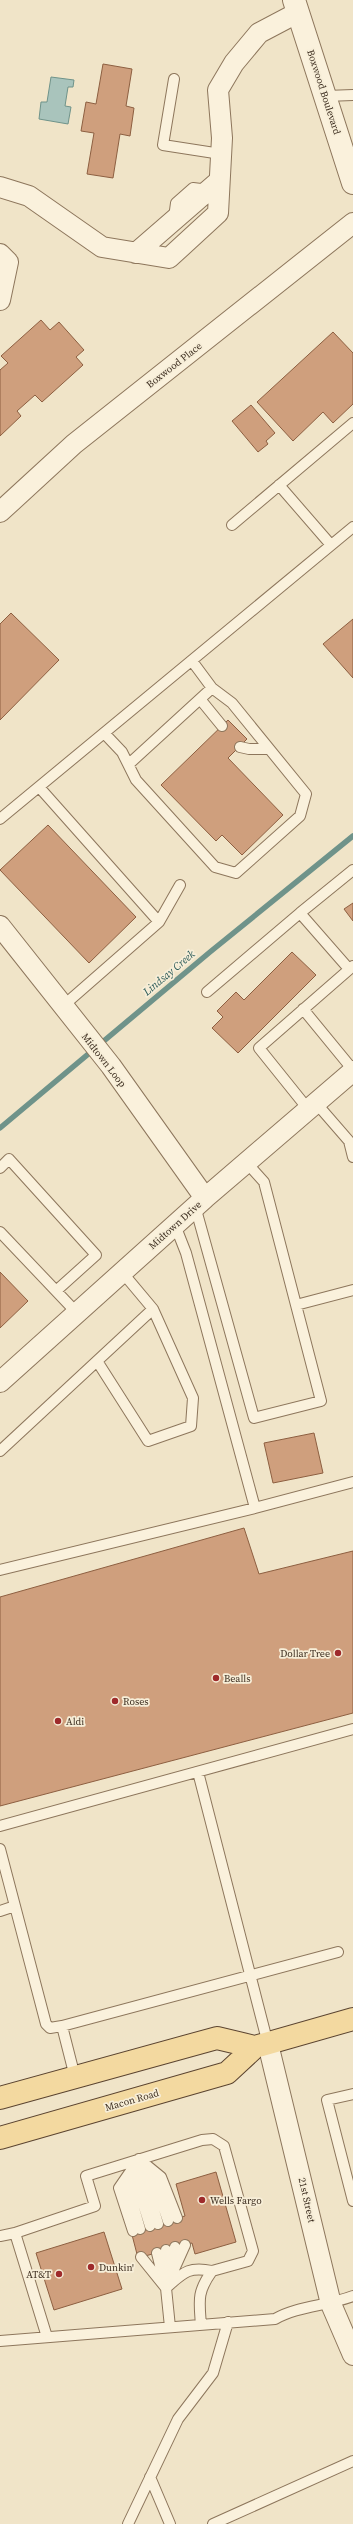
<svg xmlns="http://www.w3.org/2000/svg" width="353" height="2524" font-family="'Source Serif 4',serif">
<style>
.water{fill:#a9c4bc;stroke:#6f938a}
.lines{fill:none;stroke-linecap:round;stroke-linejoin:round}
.stream{stroke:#6f938a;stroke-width:5.5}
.building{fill:#cf9f7d;stroke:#8d5f41}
.service-casing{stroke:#8d765c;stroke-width:12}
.minor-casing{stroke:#8d765c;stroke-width:22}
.tertiary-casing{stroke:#8d765c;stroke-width:24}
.primary-casing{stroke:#5b4430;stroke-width:24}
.service{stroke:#faf1dc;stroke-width:10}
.minor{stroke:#faf1dc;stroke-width:20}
.tertiary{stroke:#faf1dc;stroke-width:22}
.primary{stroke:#f3d9a0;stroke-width:22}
.poi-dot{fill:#9e2a2b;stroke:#f7eed8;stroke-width:1.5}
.labels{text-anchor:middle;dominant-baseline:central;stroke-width:3.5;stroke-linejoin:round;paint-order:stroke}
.street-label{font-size:10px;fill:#3d2e20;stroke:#f7eed8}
.poi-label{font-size:10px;fill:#3d2e20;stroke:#f7eed8;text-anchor:start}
.water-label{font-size:11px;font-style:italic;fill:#2f5d5a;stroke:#f7eed8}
</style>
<rect width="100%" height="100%" fill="#f0e4c8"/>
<!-- water -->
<path class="water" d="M51 77 74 80 73 87H68L65 106 71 107 68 124 39 119 41 102H47Z"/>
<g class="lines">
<!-- stream -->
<path class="stream" d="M0 1128 210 952 353 836"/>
</g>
<!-- building -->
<path class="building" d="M103 64 132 69 126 106 134 108 130 136 120 134 113 178 87 174 94 133 81 131 86 102 96 104Z
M41 320 50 330 59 322 84 350 76 357 83 365 42 402 35 395 17 411 21 416 0 436V370L8 363 1 356Z
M333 332 353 353V404L333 423 323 412 293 441 257 402Z
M251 405 275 433 266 441 268 444 258 452 232 421Z
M11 613 59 660 0 720V624Z
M353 619V678L323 644Z
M228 720 247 739 228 758 283 815 242 855 222 835 216 841 161 785Z
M48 825 136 917 89 963 0 870Z
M353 903V921L344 909Z
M292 952 316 975 238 1053 212 1028 223 1017 217 1011 236 992 244 1000Z
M0 1272 28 1301 0 1328Z
M314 1433 323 1473 273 1483 264 1443Z
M244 1528 259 1574 353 1551V1713L0 1806V1597Z
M216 2172 236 2242 195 2254 192 2243 138 2258 131 2231 185 2216 176 2184Z
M104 2232 122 2289 54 2310 36 2253Z"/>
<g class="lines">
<!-- service casing -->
<g class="service-casing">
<path id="service" d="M174 79 163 145 221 154
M326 96 353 95
M174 218 176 203 193 188 209 190
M279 485 331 545
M232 525 353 423
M200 699 222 726
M104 733 122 752 136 780 215 867 236 873 300 816 306 794 232 703 212 688 192 661
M240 747 249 749H269
M129 764 212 688
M39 787 159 922 63 1006
M0 819 353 527
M300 913 353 870
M159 922 180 885
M207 992 300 913 349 969
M303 1009 353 1070
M316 1103 349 1141 353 1157
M308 1109 259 1048 353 966
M0 1168 9 1159 96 1255 56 1291
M195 1206 254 1418 321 1401 264 1182 246 1162
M0 1232 77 1313
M296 1305 353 1290
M97 1361 148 1441 191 1426 193 1398 153 1309
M0 1451 153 1309 122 1272
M255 1508 353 1482
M0 1570 255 1508 186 1253 175 1225
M198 1772 268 2044
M0 1826 353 1729
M0 1849 46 2024 50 2028 62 2026 75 2077
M0 1911 15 1906
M62 2026 338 1952
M353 2094 327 2100 353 2201
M139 2159 161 2177 177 2218
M141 2165 158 2224
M138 2169 137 2184 150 2226
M148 2171 154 2178 168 2221
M133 2174 128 2187 140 2229
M133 2231 119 2188 139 2159
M15 2233 95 2206 86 2176 202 2140 213 2139 224 2146 253 2251 248 2261 212 2271C197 2292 199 2300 201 2325
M0 2236 15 2233 47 2337
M166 2250V2288L170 2327
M157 2253 162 2273
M141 2257 166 2288
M172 2263 175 2247
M167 2285 185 2245
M166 2288C183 2273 188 2266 212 2271
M0 2341 275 2319C297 2306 327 2306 353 2296
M150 2477 170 2524
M128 2524 178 2419 213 2373 228 2322
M213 2524 353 2461"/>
</g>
<!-- minor casing -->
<g class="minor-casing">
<path id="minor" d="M0 187 29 196 102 247 169 258 218 213 222 138 218 90 234 63 259 33 297 13
M136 253 219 181
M0 254 8 262 0 300
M0 512 74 444 353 223
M0 926 111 1066 205 1198
M0 1382 205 1198 353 1071
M268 2044 331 2304 353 2355"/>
</g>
<!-- tertiary casing -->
<g class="tertiary-casing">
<path id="tertiary" d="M294 0 353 183"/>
</g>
<!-- primary casing -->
<g class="primary-casing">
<path id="primary" d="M0 2098 217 2038 255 2047
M0 2138 227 2073 255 2047 353 2019"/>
</g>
<!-- service -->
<use href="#service" class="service"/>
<!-- minor -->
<use href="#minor" class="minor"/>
<!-- tertiary -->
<use href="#tertiary" class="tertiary"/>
<!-- primary -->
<use href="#primary" class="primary"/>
</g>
<!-- markers -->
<g class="poi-dot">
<circle cx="338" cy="1653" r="4"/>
<circle cx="216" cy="1678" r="4"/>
<circle cx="115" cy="1701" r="4"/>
<circle cx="58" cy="1721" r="4"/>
<circle cx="202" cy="2200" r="4"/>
<circle cx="91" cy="2267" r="4"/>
<circle cx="59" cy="2274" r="4"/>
</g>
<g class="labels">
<!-- street labels -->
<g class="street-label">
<text transform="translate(324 92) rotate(72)">Boxwood Boulevard</text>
<text transform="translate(174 365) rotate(-38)">Boxwood Place</text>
<text transform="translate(104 1060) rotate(52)">Midtown Loop</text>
<text transform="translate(175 1225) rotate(-42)">Midtown Drive</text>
<text transform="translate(132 2100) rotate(-16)">Macon Road</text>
<text transform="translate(307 2200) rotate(77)">21st Street</text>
</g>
<!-- poi labels -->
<g class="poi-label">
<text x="330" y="1653" text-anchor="end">Dollar Tree</text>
<text x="224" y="1678">Bealls</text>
<text x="123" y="1701">Roses</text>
<text x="66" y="1721">Aldi</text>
<text x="210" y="2200">Wells Fargo</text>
<text x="99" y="2267">Dunkin'</text>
<text x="51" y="2274" text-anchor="end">AT&amp;T</text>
</g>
<!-- water labels -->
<g class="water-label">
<text transform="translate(169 973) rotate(-40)">Lindsay Creek</text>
</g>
</g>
</svg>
